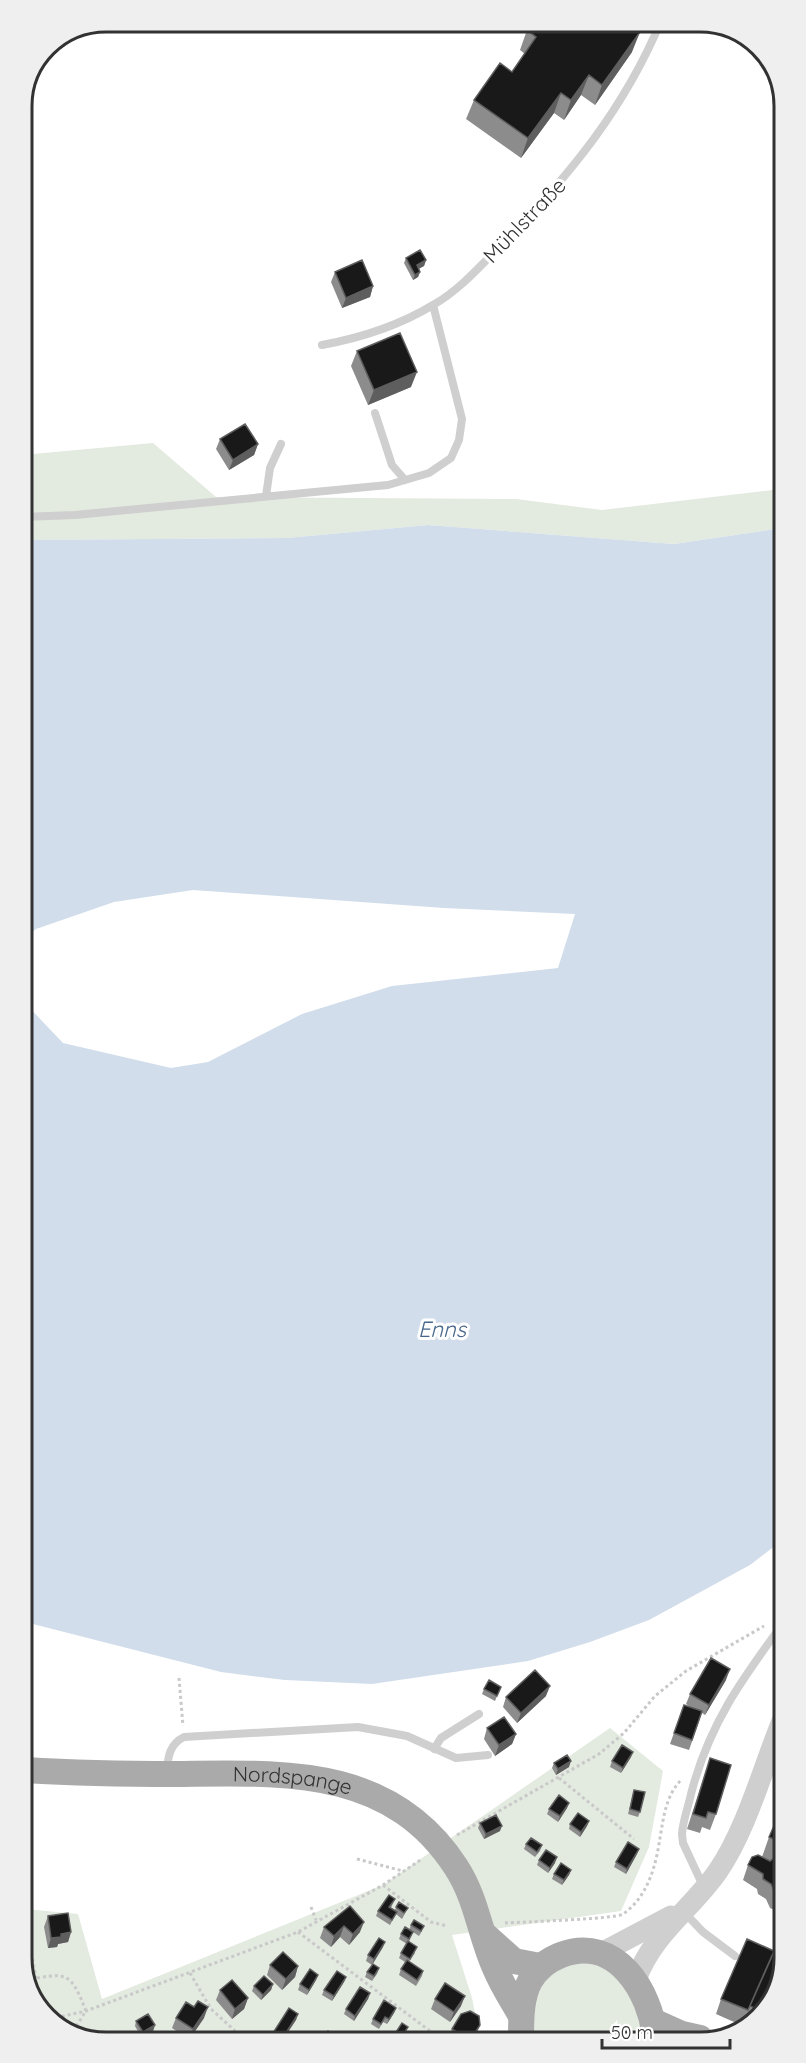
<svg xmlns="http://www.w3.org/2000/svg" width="806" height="2063" font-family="Quicksand,sans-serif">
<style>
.green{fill:#e3eadf}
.water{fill:#d1ddea}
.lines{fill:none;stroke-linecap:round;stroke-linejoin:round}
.path{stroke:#c9c9c9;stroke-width:3;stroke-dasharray:3 3;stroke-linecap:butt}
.service{stroke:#cfcfcf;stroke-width:8}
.tertiary{stroke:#cfcfcf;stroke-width:21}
.primary{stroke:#aaa;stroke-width:26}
.wall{fill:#8c8c8c}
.shaded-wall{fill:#5e5e5e}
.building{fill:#191919;stroke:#5e5e5e;stroke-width:1.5}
.labels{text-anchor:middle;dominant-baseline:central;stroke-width:6;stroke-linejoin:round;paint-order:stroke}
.street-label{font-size:21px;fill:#323232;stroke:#fff}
.water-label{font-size:22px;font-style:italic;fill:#47688c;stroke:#fff}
.rim{fill:none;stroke:#323232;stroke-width:3}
</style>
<rect width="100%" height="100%" fill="#fff"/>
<!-- green -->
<path class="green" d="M153 443 216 497 516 499 602 510 782 489V528L674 544 428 525 287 538 22 540V455Z
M610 1728 663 1771 649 1847 621 1911 452 1935 472 1998 480 2039 100 2042 54 2024 25 1984V1909L78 1914 102 1999 383 1885Z
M581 1962C625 1969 636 1999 644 2038L533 2039C535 2001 536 1969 581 1962Z"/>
<!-- water -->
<path class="water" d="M428 525 674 544 782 528 784 1539 750 1565 649 1620 590 1642 528 1661 372 1684 285 1680 221 1672 25 1622 23 1001 63 1043 171 1068 208 1062 302 1014 392 986 558 968 575 914 444 908 193 890 114 902 36 929 23 940 22 540 287 538Z"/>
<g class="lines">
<!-- path -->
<path class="path" d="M179 1678 183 1726
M559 1778 634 1839
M457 1835 599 1754 624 1733 655 1696 686 1671 764 1626
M357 1859 403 1871
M383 1885 431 1922 447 1926
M311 1907 316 1920
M26 1923 36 1978
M505 1923C521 1922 616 1919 623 1914 648 1897 656 1865 660 1838 664 1815 666 1795 682 1779
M298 1932 442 2040
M190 1973 211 2009 246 2041
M25 1980C67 1973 70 1970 86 2011L73 2031
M50 2019 86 2011 298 1932 383 1885 422 1859
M719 2033 728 2037"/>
<!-- service -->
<path class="service" d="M322 345C360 338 400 325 433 305 460 290 482 264 504 242 570 175 624 109 661 21
M375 413 392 465 405 480
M266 496 270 468 281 444
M22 517 75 515 388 485 429 473 451 458 459 440 462 419 433 305
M434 1749 441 1738 479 1714
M167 1770C168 1756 170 1744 184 1737L358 1727 407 1736 456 1758 488 1755
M704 1888 683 1843 682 1834C683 1820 688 1808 691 1794 709 1724 742 1679 784 1622
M684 1912 703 1932 735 1956"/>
<!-- tertiary -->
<path class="tertiary" d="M601 1953 671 1916
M636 1980C652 1934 691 1910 718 1871 747 1829 764 1764 784 1716"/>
<!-- primary -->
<g class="primary">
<path id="s1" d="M25 1770C75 1773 125 1774 175 1774 282 1773 390 1765 456 1867 477 1899 480 1935 495 1968 502 1985 512 2000 521 2016"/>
<path d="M486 1936 514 1961 540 1966"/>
<path d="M653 2021 682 2034 700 2038"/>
<path d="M521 2039C521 2020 521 1998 530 1981 537 1968 548 1960 561 1955 616 1934 651 1992 655 2038"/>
</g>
</g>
<!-- wall -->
<path class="wall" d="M527 30 632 52 595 105 581 95 564 120 554 113 521 158 466 119 474 100 512 72 525 54 520 50Z
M406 258 426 260 424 266 419 268 420 272 418 277 413 280 404 263Z
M335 272 373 286 370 297 342 308 331 282Z
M357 351 411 387 368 405 351 366Z
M220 439 258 444 254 455 229 470 216 449Z
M726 1680 705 1715 702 1713 689 1750 670 1744 684 1705 692 1708 686 1704 690 1694Z
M501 1687 495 1701 482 1694 484 1689Z
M546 1696 517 1723 503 1707 506 1697Z
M487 1728 516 1734 512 1744 495 1756 484 1739Z
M631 1757 621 1773 610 1767 612 1761Z
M710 1758 716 1814 710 1830 702 1827 700 1833 687 1829Z
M554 1763 569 1767 556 1775 552 1768Z
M634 1790 640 1812 638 1817 628 1814Z
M785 1801V1915L770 1908 766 1899 758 1894 757 1889 743 1880 748 1865 762 1857 769 1837Z
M569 1803 567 1808 558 1822 547 1814 549 1809Z
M589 1821 587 1826 580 1837 569 1829 570 1824Z
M480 1823 500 1831 484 1839 478 1828Z
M526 1844 542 1845 540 1851 535 1857 524 1849Z
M637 1854 626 1874 614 1867 616 1862Z
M539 1860 555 1863 548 1873 537 1865Z
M571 1870 569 1875 562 1885 552 1879 554 1874Z
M395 1899 391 1908 395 1910 396 1907 408 1908 402 1919 396 1914 390 1925 376 1916 378 1911Z
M350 1906 360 1932 349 1945 340 1937 331 1947 320 1938 324 1927Z
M48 1916 71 1932 68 1942 58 1944 57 1947 48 1948 44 1927Z
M411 1925 422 1931 419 1936 413 1932 409 1942 415 1953 409 1962 423 1971 422 1976 416 1986 399 1975 401 1969 405 1962 399 1958 401 1953 407 1944 399 1939 401 1934 409 1930Z
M383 1947 372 1965 366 1961 368 1955Z
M774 1951 768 2009 743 2026 716 2014 721 1999Z
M270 1965 298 1966 295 1977 282 1990 267 1975Z
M379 1968 377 1974 372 1981 365 1977 367 1972Z
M346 1977 344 1982 332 2001 322 1995 324 1990Z
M316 1980 307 1995 298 1990 300 1984Z
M273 1984 271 1990 261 2000 252 1991 254 1986Z
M220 1990 248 1998 244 2009 232 2019 216 2000Z
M370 1993 368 1999 354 2021 344 2014 346 2009Z
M435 1999 461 2006 450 2022 431 2009Z
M396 2008 394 2013 387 2024 383 2022 379 2029 371 2024 373 2019Z
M298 2014 296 2020 282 2041H274L271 2038 273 2033Z
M176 2018H204L189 2040 172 2028Z
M136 2021 155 2025 153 2031 141 2037 135 2026Z
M408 2027 406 2032 401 2040H398L394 2037 396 2032Z
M452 2029 476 2036 474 2039H448Z"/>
<!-- shaded-wall -->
<path class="shaded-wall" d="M640 32 632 52 595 105 602 85Z
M589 75 581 95 564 120 571 100Z
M561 93 554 113 521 158 528 138Z
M426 260 424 266 415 271 417 265Z
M420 272 418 277 413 280 415 275Z
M373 286 370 297 342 308 346 298Z
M417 372 411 387 368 405 374 390Z
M258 444 254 455 229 470 233 460Z
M730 1669 726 1680 705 1715 709 1705Z
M550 1686 546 1696 517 1723 521 1713Z
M516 1734 512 1744 495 1756 499 1745Z
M633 1752 631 1757 621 1773 623 1768Z
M571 1761 569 1767 556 1775 558 1769Z
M569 1803 567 1808 558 1822 560 1816Z
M589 1821 587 1826 580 1837 581 1832Z
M502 1826 500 1831 484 1839 486 1834Z
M639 1849 637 1854 626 1874 627 1869Z
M557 1857 555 1863 548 1873 550 1868Z
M571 1870 569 1875 562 1885 564 1880Z
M364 1922 360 1932 349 1945 353 1934Z
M344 1926 340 1937 331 1947 334 1936Z
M71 1932 68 1942 58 1944 57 1947 48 1948 51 1938 61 1934Z
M385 1942 383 1947 372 1965 374 1959Z
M298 1966 295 1977 282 1990 286 1979Z
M318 1975 316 1980 307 1995 309 1990Z
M346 1977 344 1982 332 2001 334 1996Z
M273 1984 271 1990 261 2000 263 1995Z
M370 1993 368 1999 354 2021 355 2016Z
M465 1996 461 2006 450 2022 454 2012Z
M248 1998 244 2009 232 2019 235 2009Z
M208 2007 204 2018 189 2040 193 2029Z
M396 2008 394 2013 387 2024 389 2019Z
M298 2014 296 2020 282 2041H281Z
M155 2025 153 2031 141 2037 143 2032Z
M480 2025 474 2039H471Z"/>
<!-- building -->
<path class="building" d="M534 21H624L640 32 602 85 589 75 571 100 561 93 528 138 474 100 500 63 512 72 536 37 527 30Z
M420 250 426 260 417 265 420 272 415 275 406 258Z
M362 260 373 286 346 298 335 272Z
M400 333 417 372 374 390 357 351Z
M245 424 258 444 233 460 220 439Z
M711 1658 730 1669 709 1705 690 1694Z
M535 1670 550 1686 521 1713 506 1697Z
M489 1680 501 1687 497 1696 484 1689Z
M684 1705 702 1711 692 1740 674 1733Z
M504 1717 516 1734 499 1745 487 1728Z
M622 1745 633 1752 623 1768 612 1761Z
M567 1755 571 1761 558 1769 554 1763Z
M710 1758 731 1765 716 1814 708 1812 706 1818 693 1814Z
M634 1790 645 1792 640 1812 630 1809Z
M559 1795 569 1803 560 1816 549 1809Z
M785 1801V1844L769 1837Z
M578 1813 589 1821 581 1832 570 1824Z
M496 1815 502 1826 486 1834 480 1823Z
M531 1838 542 1845 537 1852 526 1844Z
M628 1842 639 1849 627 1869 616 1862Z
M546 1850 557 1857 550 1868 539 1860Z
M758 1855 770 1861 774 1858 785 1862V1897L775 1893 771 1884 763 1879V1874L748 1865 752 1857Z
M561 1863 571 1870 564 1880 554 1874Z
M389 1895 395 1899 389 1907 397 1912 392 1920 378 1911Z
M399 1902 408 1908 404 1913 396 1907Z
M350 1906 364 1922 353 1934 344 1926 334 1936 324 1927Z
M68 1913 71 1932 61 1934V1937L51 1938 48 1916Z
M414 1920 424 1926 421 1931 411 1925Z
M405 1927 413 1932 409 1939 401 1934Z
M379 1938 385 1942 374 1959 368 1955Z
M747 1939 774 1951 748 2010 721 1999Z
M408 1941 417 1947 410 1959 401 1953Z
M776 1947 785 1951V1958L768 2009 763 2012 750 2006Z
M283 1952 298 1966 286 1979 270 1965Z
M407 1960 423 1971 417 1980 401 1969Z
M373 1964 379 1968 374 1976 367 1972Z
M310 1969 318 1975 309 1990 300 1984Z
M337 1971 346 1977 334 1996 324 1990Z
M264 1976 273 1984 263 1995 254 1986Z
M25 1979H30L32 1994 25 1984Z
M232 1980 248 1998 235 2009 220 1990Z
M445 1983 465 1996 454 2012 435 1999Z
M360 1987 370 1993 355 2016 346 2009Z
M384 2000 396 2008 389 2019 385 2017 381 2024 373 2019Z
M198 2001 208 2007 193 2029 176 2018 186 2002 194 2007Z
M289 2008 298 2014 282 2039 273 2033Z
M470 2011 479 2016 480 2025 471 2039H468L452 2029 461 2014Z
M148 2014 155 2025 143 2032 136 2021Z
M402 2023 408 2027 402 2036 396 2032Z
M328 2031 340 2040H322Z
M420 2033 431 2040H416Z
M193 2035 202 2041H190Z
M233 2037 238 2041H230Z"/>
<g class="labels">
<!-- street labels -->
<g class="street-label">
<text transform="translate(524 220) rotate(-46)">Mühlstraße</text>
<text stroke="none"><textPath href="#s1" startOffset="268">Nordspange</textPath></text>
</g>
<!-- water labels -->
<g class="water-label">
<text x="442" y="1329">Enns</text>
</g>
</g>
<!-- crop -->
<path d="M0 0H806V2063H0ZM106 32H700A74 74 0 0 1 774 106V1958A74 74 0 0 1 700 2032H106A74 74 0 0 1 32 1958V106A74 74 0 0 1 106 32Z" fill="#efefef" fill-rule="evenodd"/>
<path class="rim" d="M106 32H700A74 74 0 0 1 774 106V1958A74 74 0 0 1 700 2032H106A74 74 0 0 1 32 1958V106A74 74 0 0 1 106 32Z"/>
<!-- scale -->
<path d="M602 2039v9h128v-9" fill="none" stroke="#323232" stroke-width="3"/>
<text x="611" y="2039" font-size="18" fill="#323232" stroke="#ffffff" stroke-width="4.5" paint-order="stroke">50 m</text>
</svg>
